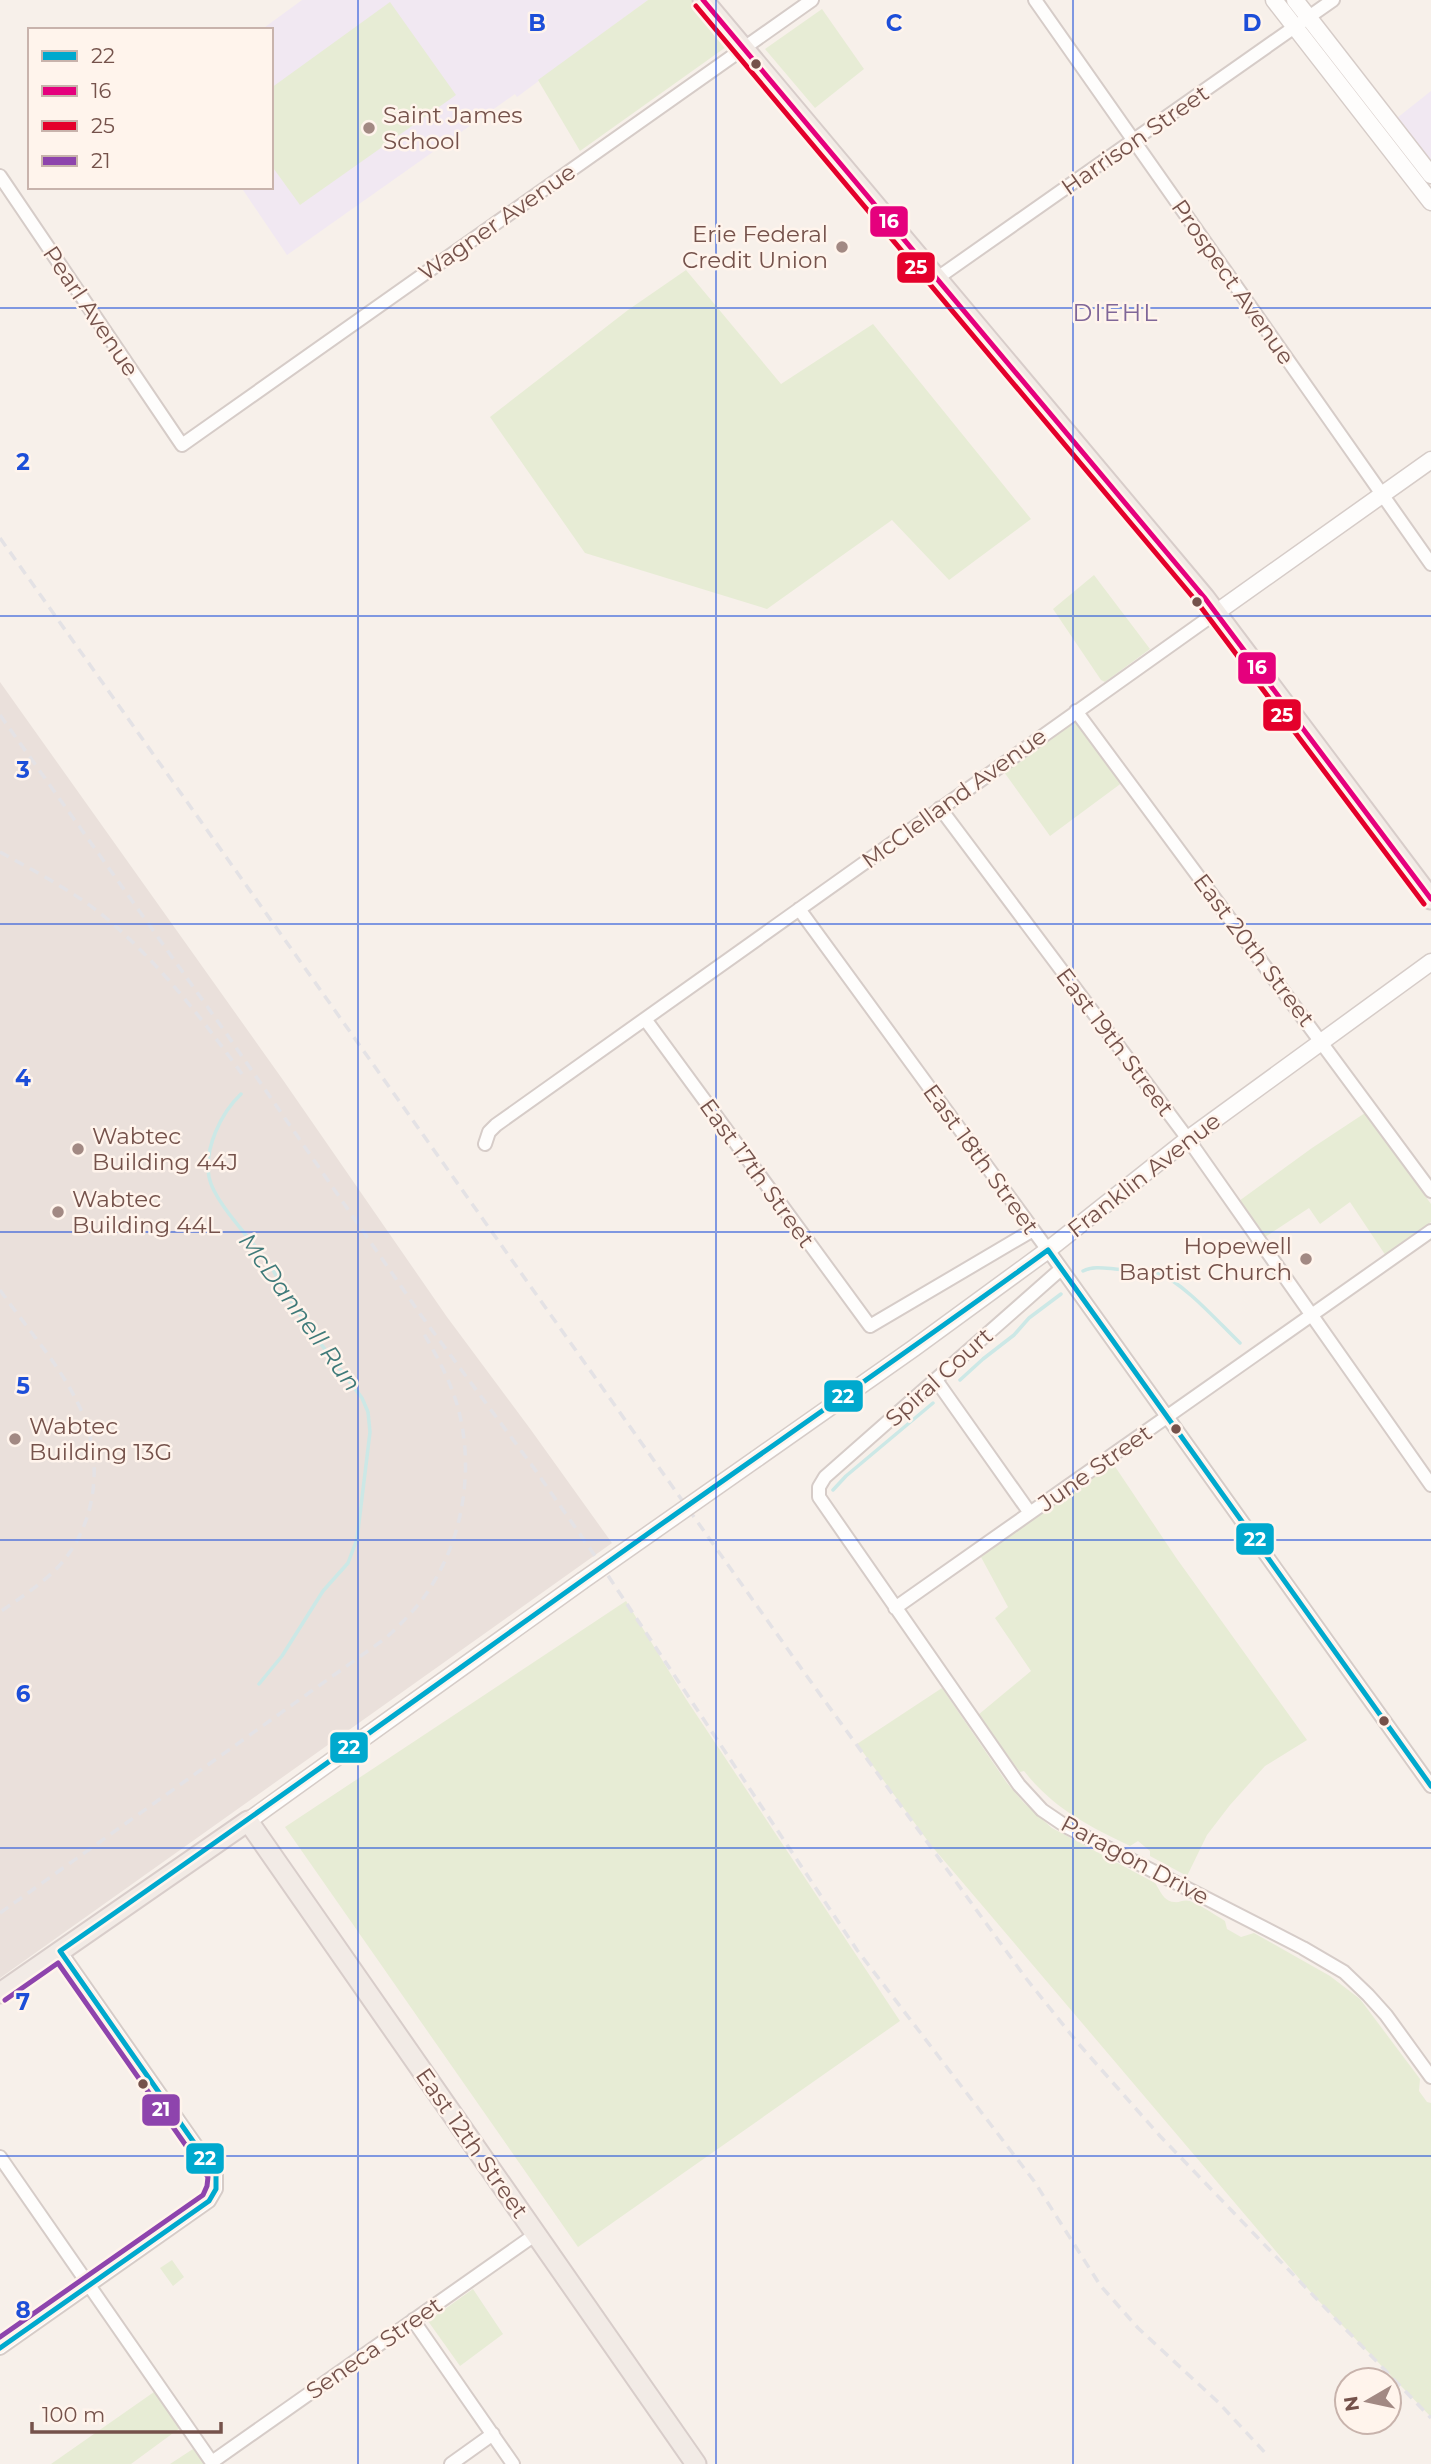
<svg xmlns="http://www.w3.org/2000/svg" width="1431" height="2464" font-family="Montserrat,sans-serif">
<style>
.industrial{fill:#eae0db}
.education{fill:#f1e8f2}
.green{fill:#e7ecd5}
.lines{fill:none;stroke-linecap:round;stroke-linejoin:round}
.stream{stroke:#cce8e6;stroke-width:3.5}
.minor-casing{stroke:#d6ccc8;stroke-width:16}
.tertiary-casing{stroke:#d6ccc8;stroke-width:19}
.primary-casing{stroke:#d8cdca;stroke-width:23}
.minor{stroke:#fefdfc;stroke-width:12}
.tertiary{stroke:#fefdfc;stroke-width:16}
.primary{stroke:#f2ebe6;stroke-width:19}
.rail{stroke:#e4e2e5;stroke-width:3.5;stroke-dasharray:10 7;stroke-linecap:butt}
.tertiary-bridge-casing{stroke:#d6ccc8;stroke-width:19;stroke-linecap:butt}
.tertiary-bridge{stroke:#fefdfc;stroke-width:16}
.bus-1-casing{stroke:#fff4ec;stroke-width:10}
.bus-2-casing{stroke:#fff4ec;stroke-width:10}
.bus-3-casing{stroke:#fff4ec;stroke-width:10}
.bus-4-casing{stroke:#fff4ec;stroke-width:10}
.bus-1{stroke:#00a9ce;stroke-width:5}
.bus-2{stroke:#e5007d;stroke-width:5}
.bus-3{stroke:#e4002b;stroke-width:5}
.bus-4{stroke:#8e44ad;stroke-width:5}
.grid{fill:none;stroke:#1d4ed8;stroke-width:2;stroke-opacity:0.55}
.bus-dot{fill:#75524b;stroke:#fff4ec;stroke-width:2.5}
.poi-dot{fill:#a28983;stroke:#fff4ec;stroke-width:2.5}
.labels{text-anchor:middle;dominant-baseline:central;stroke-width:5;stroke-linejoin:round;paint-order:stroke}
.poi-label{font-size:23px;fill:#75524b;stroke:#fff4ec;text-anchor:start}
.street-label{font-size:23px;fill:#75524b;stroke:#fff4ec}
.neighbourhood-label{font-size:24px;letter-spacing:2px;fill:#7f6698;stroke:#fff4ec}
.water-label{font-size:24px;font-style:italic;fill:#3f7a79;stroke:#fff4ec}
.grid-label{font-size:23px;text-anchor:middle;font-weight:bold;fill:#1d4ed8;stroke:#fff4ec;stroke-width:5;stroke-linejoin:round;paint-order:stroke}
.line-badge{stroke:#fff4ec;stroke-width:2.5}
.badge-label{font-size:19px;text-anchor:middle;font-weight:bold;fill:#fff}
</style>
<rect width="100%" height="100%" fill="#f7f0ea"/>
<!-- industrial -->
<path class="industrial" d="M0 682 283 1080 447 1317 531 1430 612 1543 0 1978Z"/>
<!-- education -->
<path class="education" d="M302 0H648L517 97 515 94 287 255 241 187H271V30H261Z
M1431 91V162L1397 118Z"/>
<!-- green -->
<path class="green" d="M648 0H694L727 43 726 47 580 151 538 80Z
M390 2 456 95 300 205 271 165V88Z
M822 9 864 69 815 108 765 49Z
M686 270 781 384 873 324 1031 519 949 580 892 520 767 609 585 553 490 417 628 310Z
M1094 575 1150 649 1105 682 1101 680 1053 609Z
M1075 722 1123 782 1050 836 1004 772Z
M1365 1113 1431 1204V1222L1386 1256 1350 1202 1320 1224 1309 1208 1265 1237 1239 1201 1312 1148Z
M1114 1465 1177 1559 1307 1740 1265 1766 1230 1805 1207 1835 1187 1876 1150 1856V1851L1138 1841 1130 1846C1087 1825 1054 1809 1024 1771L1020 1772 978 1715 1031 1671 995 1618 1008 1607 981 1557 1058 1500Z
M626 1601 686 1699 900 2021 578 2247 285 1827Z
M942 1688 1007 1783 1024 1803 1052 1828 1155 1883C1160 1890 1163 1901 1174 1902 1180 1903 1183 1899 1190 1901 1202 1906 1214 1914 1225 1921L1227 1929 1241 1937 1254 1933 1330 1976 1360 1999 1420 2079 1419 2091 1427 2102 1431 2103V2417L1314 2296 930 1844 857 1744Z
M172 2260 184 2277 173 2286 160 2268Z
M473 2289 503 2334 460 2366 428 2321Z
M154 2392 180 2428 131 2464H51Z
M193 2449 204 2464H170Z"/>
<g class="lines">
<!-- stream -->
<path class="stream" d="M241 1094C221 1113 204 1148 209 1177 214 1203 254 1242 270 1265 277 1276 282 1288 289 1298 311 1333 337 1365 362 1398L368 1412 370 1432 357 1539 348 1563 323 1591 282 1656 259 1684
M1083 1271C1093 1266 1104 1268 1115 1269 1128 1270 1145 1269 1158 1273 1184 1283 1219 1323 1240 1343
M960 1380 983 1359 1014 1335 1029 1318 1061 1294
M833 1490 846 1476 933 1403"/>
<!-- minor casing -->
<g class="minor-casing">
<path id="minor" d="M1035 0 1431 564
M0 176 182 445 812 0
M936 279 1333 0
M1076 711 1431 1191
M940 808 1188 1139 1431 1485
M799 909 1053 1257 1431 1786
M645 1019 870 1326 1033 1230
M485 1144 489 1132 496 1125 1217 612
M1061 1269 825 1477 819 1487V1497L1019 1785 1042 1810 1067 1827 1303 1948 1344 1972 1368 1995 1386 2015 1431 2077
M936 1380 1030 1513
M895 1608 1431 1231
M0 2157 213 2464
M413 2320 513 2464
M0 2348 209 2201 216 2189V2174L60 1951
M212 2462 536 2234
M451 2464 493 2434"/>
</g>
<!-- tertiary casing -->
<g class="tertiary-casing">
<path id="tertiary" d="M1274 0 1431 202
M1295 0 1431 175
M1217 612 1431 460
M756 1459 914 1348 1048 1250 1188 1139 1431 962
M248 1821 582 1581"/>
</g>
<!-- primary casing -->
<g class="primary-casing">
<path id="primary" d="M703 0 1204 597 1431 899
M0 1993 248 1821 696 2464"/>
</g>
<!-- minor -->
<use href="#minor" class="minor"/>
<!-- tertiary -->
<use href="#tertiary" class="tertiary"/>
<!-- primary -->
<use href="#primary" class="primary"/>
<!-- rail -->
<path class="rail" d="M0 538 806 1675 1025 1977 1077 2042 1160 2136 1431 2418
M0 715 226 1033 423 1318 531 1464 591 1550 857 1950 1034 2181 1100 2285 1138 2328 1219 2403 1269 2457
M0 852C36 872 73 891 105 917 159 963 201 1017 242 1074
M0 1290C27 1329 62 1367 81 1410 104 1461 97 1524 59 1566 42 1584 20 1598 0 1612
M0 1913 386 1638C403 1622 420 1605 432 1585 464 1534 474 1466 458 1408 451 1382 438 1358 424 1334"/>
<!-- tertiary-bridge casing -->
<g class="tertiary-bridge-casing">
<path id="tertiary-bridge" d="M582 1581 756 1459"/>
</g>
<!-- tertiary-bridge -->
<use href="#tertiary-bridge" class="tertiary-bridge"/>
<!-- bus-1 casing -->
<g class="bus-1-casing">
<path id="bus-1" d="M0 2348 209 2201 216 2189V2174L60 1951C257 1815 451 1674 646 1535 780 1440 915 1347 1048 1250L1431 1786"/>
</g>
<!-- bus-2 casing -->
<g class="bus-2-casing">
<path id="bus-2" d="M703 0 1204 597 1431 899"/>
</g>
<!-- bus-3 casing -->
<g class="bus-3-casing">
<path id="bus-3" d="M696 6 1197 602 1424 904"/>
</g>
<!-- bus-4 casing -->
<g class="bus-4-casing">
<path id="bus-4" d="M0 2337 203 2195 207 2186 208 2177 58 1963 5 2000"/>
</g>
<!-- bus-1 -->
<use href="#bus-1" class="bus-1"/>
<!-- bus-2 -->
<use href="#bus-2" class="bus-2"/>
<!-- bus-3 -->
<use href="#bus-3" class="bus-3"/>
<!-- bus-4 -->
<use href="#bus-4" class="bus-4"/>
</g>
<!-- grid -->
<path class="grid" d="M358 0V2464M716 0V2464M1073 0V2464M0 308H1431M0 616H1431M0 924H1431M0 1232H1431M0 1540H1431M0 1848H1431M0 2156H1431"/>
<!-- markers -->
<g class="bus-dot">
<circle cx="756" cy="64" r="6"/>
<circle cx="1197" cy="602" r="6"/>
<circle cx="1176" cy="1429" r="6"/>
<circle cx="1384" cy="1721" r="6"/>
<circle cx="143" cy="2084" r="6"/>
</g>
<g class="poi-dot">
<circle cx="369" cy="128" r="7"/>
<circle cx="842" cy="247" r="7"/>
<circle cx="78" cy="1149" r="7"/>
<circle cx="58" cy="1212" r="7"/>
<circle cx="1306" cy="1259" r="7"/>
<circle cx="15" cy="1439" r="7"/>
</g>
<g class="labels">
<!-- poi labels -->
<g class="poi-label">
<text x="383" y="115">Saint James<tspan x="383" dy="26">School</tspan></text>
<text x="828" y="234" text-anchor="end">Erie Federal<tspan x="828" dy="26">Credit Union</tspan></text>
<text x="92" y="1136">Wabtec<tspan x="92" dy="26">Building 44J</tspan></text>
<text x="72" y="1199">Wabtec<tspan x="72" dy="26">Building 44L</tspan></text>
<text x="1292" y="1246" text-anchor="end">Hopewell<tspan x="1292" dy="26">Baptist Church</tspan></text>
<text x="29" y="1426">Wabtec<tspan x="29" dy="26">Building 13G</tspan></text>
</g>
<!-- street labels -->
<g class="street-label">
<text transform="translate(1135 140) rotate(-35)">Harrison Street</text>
<text transform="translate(497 222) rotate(-35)">Wagner Avenue</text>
<text transform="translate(1233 282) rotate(55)">Prospect Avenue</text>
<text transform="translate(91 311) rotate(56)">Pearl Avenue</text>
<text transform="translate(954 798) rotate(-36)">McClelland Avenue</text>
<text transform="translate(1254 950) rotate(53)">East 20th Street</text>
<text transform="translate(1115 1042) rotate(53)">East 19th Street</text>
<text transform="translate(981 1159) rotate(54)">East 18th Street</text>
<text transform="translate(757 1173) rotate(54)">East 17th Street</text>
<text transform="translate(1144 1175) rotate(-38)">Franklin Avenue</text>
<text transform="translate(939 1377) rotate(-42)">Spiral Court</text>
<text transform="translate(1095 1468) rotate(-35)">June Street</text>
<text transform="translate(1135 1860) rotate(28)">Paragon Drive</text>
<text transform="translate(472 2143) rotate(55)">East 12th Street</text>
<text transform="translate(374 2348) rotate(-35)">Seneca Street</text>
</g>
<!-- neighbourhood labels -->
<g class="neighbourhood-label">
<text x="1116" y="312">DIEHL</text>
</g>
<!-- water labels -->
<g class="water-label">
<text transform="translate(300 1312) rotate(54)">McDannell Run</text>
</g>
</g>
<g class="grid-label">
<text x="537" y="31">B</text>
<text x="894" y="31">C</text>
<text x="1252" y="31">D</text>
<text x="23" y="470">2</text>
<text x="23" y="778">3</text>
<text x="23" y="1086">4</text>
<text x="23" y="1394">5</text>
<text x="23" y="1702">6</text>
<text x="23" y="2010">7</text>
<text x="23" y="2318">8</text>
</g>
<g class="line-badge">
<rect x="869" y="205" width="40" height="33" rx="7" fill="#e5007d"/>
<rect x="896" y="251" width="40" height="33" rx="7" fill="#e4002b"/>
<rect x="1237" y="651" width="40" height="34" rx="7" fill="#e5007d"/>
<rect x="1262" y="698" width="40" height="34" rx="7" fill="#e4002b"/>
<rect x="823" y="1379" width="41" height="34" rx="7" fill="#00a9ce"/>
<rect x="1235" y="1522" width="40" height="34" rx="7" fill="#00a9ce"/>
<rect x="329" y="1731" width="40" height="33" rx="7" fill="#00a9ce"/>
<rect x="141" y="2093" width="40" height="34" rx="7" fill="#8e44ad"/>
<rect x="185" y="2142" width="40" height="33" rx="7" fill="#00a9ce"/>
</g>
<g class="badge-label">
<text x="889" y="228">16</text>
<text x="916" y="274">25</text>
<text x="1257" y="674">16</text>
<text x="1282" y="722">25</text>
<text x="843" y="1403">22</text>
<text x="1255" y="1546">22</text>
<text x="349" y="1754">22</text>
<text x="161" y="2116">21</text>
<text x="205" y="2165">22</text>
</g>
<!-- legend -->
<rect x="28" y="28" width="245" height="161" fill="#fff4ec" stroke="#c8b3ac" stroke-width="2"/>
<rect x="42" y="51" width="35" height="10" fill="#00a9ce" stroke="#c8b3ac" stroke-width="2"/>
<text x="91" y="63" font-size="21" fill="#75524b">22</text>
<rect x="42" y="86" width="35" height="10" fill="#e5007d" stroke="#c8b3ac" stroke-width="2"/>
<text x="91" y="98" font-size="21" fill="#75524b">16</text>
<rect x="42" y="121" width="35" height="10" fill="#e4002b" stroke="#c8b3ac" stroke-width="2"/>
<text x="91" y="133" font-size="21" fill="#75524b">25</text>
<rect x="42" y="156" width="35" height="10" fill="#8e44ad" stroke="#c8b3ac" stroke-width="2"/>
<text x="91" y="168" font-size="21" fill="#75524b">21</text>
<!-- north arrow -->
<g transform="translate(1368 2401) rotate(261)"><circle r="33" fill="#fff4ec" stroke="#c8b3ac" stroke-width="2"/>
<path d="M0-5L12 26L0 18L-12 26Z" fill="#a28983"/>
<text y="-10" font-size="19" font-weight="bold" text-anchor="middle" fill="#75524b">N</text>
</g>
<!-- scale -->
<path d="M32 2422v10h189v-10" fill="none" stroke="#75524b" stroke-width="3.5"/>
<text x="42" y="2422" font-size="21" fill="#75524b" stroke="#fff4ec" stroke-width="5" paint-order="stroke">100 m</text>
</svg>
